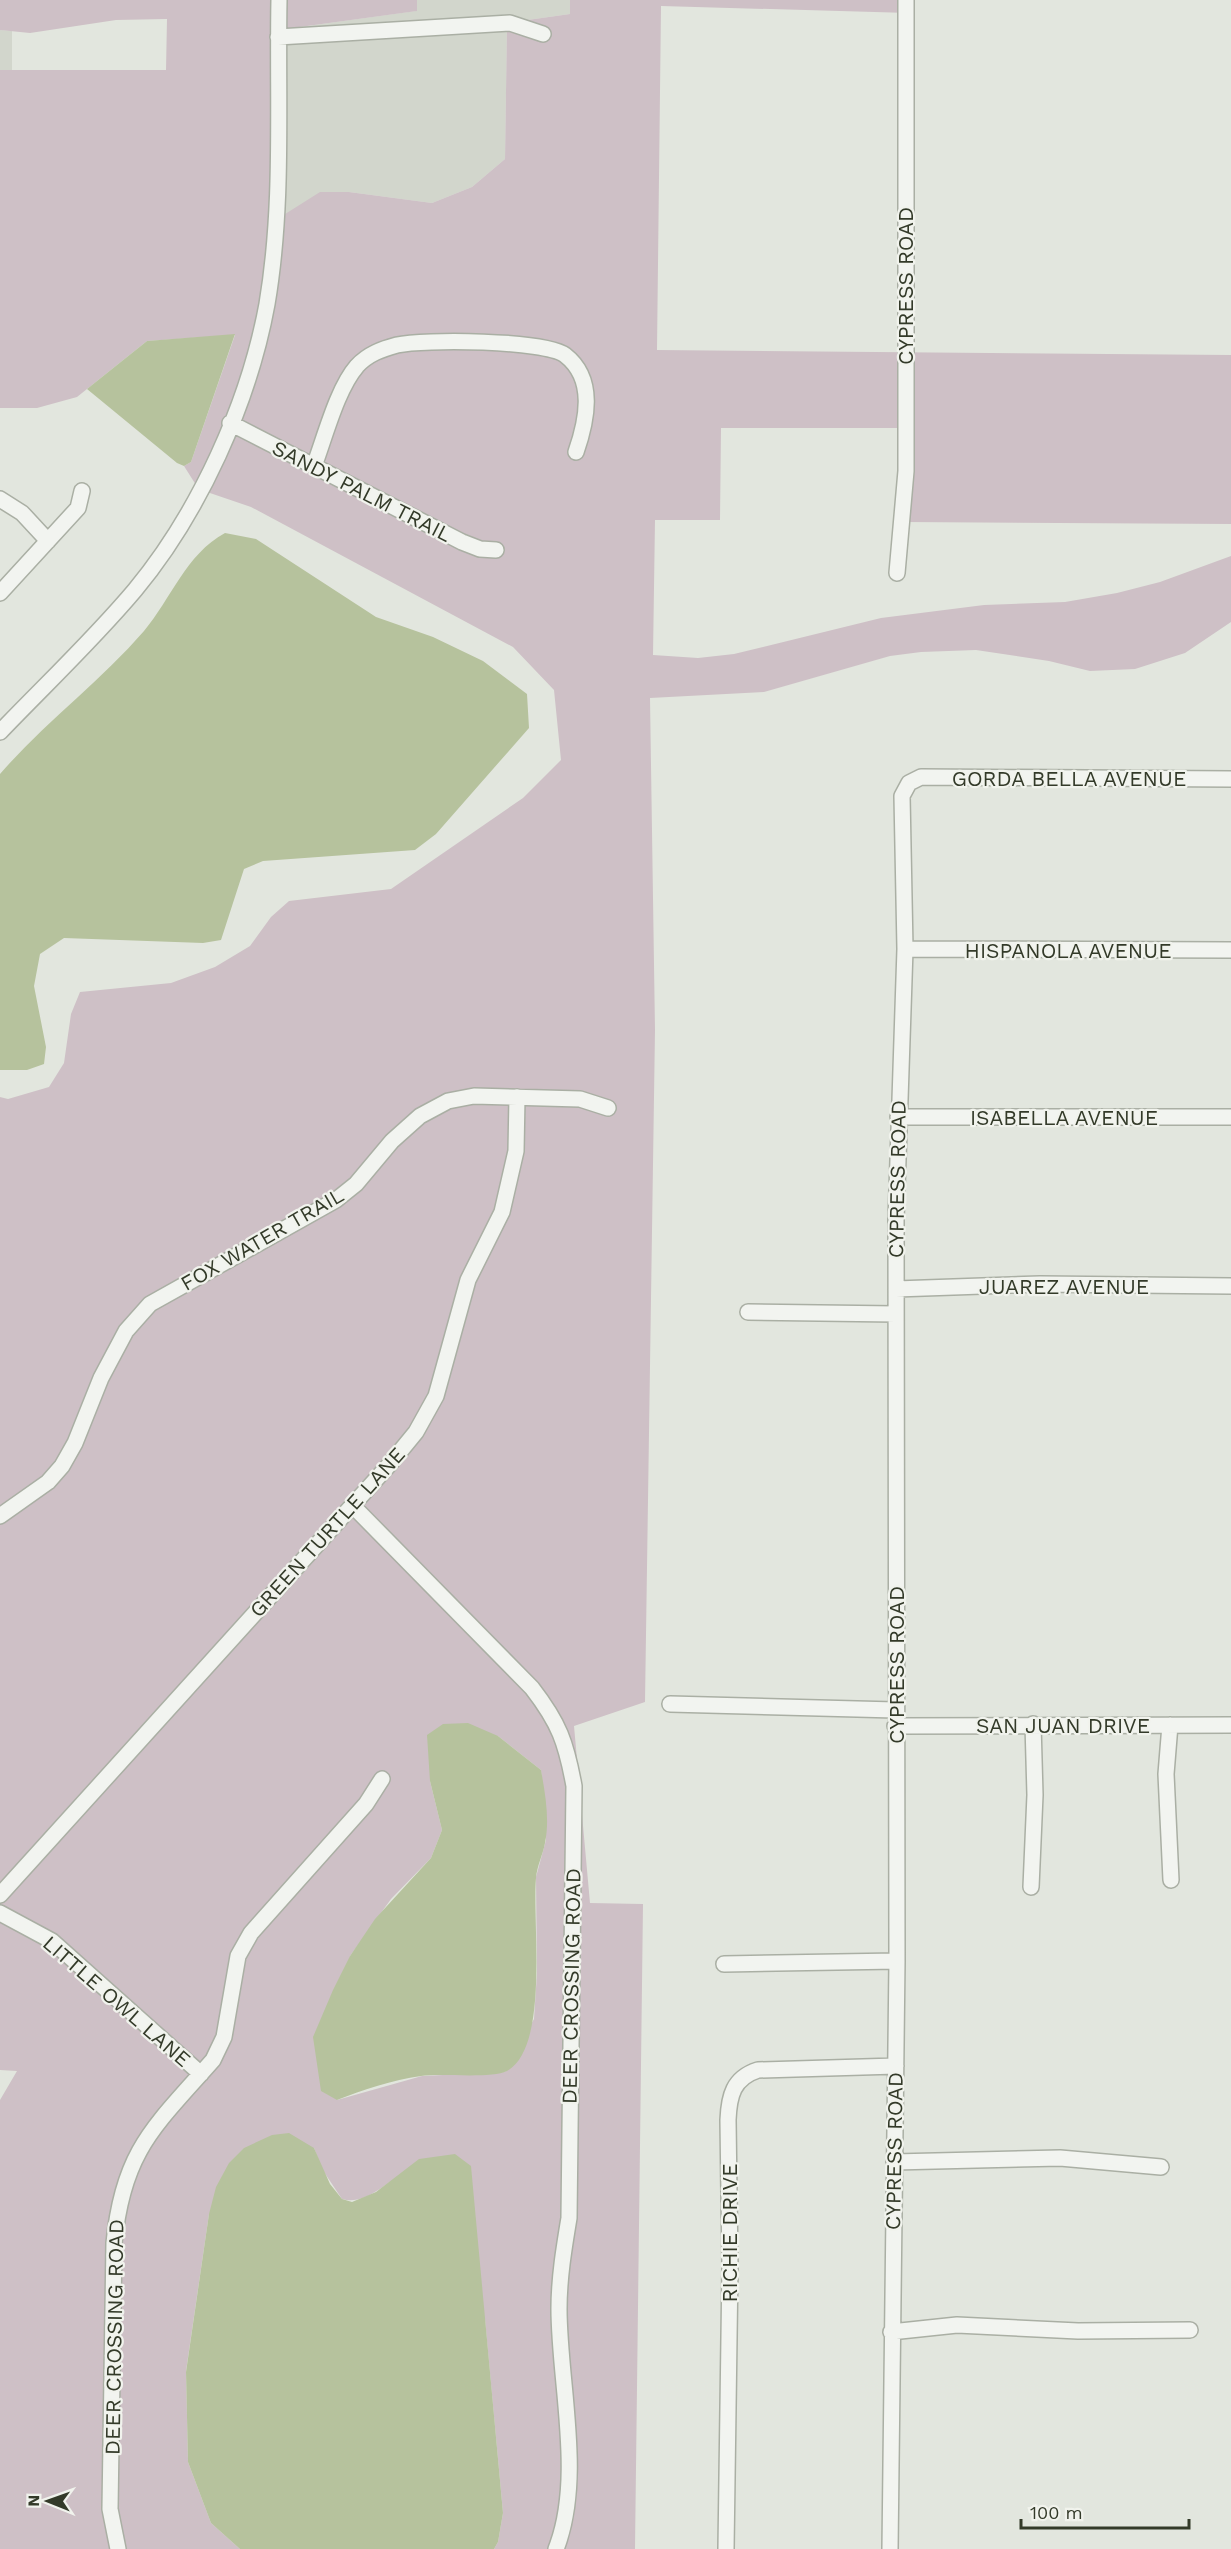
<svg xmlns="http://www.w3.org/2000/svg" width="1231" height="2549" font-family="'Work Sans',sans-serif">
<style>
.built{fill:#d2d6cc}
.green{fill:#cec0c6;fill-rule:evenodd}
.water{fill:#b6c29d}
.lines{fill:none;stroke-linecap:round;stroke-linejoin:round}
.minor-casing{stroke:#aaafa4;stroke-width:18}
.minor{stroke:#f2f4f0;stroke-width:15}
.labels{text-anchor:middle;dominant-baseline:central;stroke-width:4.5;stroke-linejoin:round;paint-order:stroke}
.street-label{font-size:21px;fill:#333a29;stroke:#f1f3ed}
</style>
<rect width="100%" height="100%" fill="#e2e6de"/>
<!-- built -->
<path class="built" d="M417 0H570V14L507 23 505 159 472 187 432 203 349 192 282 216 285 29 416 11Z
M0 30 12 31V70H0Z"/>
<!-- green -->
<path class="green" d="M0 0H271C269 100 280 205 260 305 247 367 224 429 196 485L184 466 191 462 235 335 147 341 77 397 37 408H0V70H166L167 19 116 20 30 33 0 30Z
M285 0H417V11L285 29Z
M570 0H909V13L661 6 657 350 1231 355V524L905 522 906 428H721L720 520H655L653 655 698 658 734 654 881 618 984 605 1065 602 1117 593 1160 582 1231 556V622L1185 653 1135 669 1090 671 1049 661 976 650 921 652 890 656 764 692 650 698 655 1030 645 1702 574 1726 590 1903 643 1904 635 2549H494L498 2542 503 2513 485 2319 391 2181C376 2192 360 2204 342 2199L322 2169 314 2148 209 2214 186 2371 188 2462 211 2523 240 2549H0V2100L17 2071 0 2070V1097L8 1099 49 1087 64 1063 71 1014 80 992 171 983 215 967 250 946 271 917 289 901 391 889 523 798 561 760 554 690 513 647 251 507 207 492 243 409 282 216 320 192H349L432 203 472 187 505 159 507 23 570 14ZM498 1736 541 1770 546 1840 536 1877 537 1973 534 2019 505 2072 422 2076 337 2100 350 1956 391 1899 431 1858 442 1830 430 1781Z"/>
<!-- water -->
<path class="water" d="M235 334 191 462 184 466 177 463 87 389 147 341Z
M225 533 256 539 376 617 433 637 483 661 527 694 529 728 436 834 415 850 263 861 244 869 221 940 203 943 64 938 40 954 34 986 46 1047 44 1064 27 1070H0V774C44 723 100 682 144 631 171 599 186 554 225 533Z
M468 1723 498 1736 541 1770C545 1793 550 1819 545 1843 543 1854 537 1866 536 1878 532 1922 550 2047 507 2071 492 2079 440 2073 421 2076 392 2080 363 2090 337 2100L321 2091 313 2037 333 1990 350 1956 375 1919 431 1858 442 1830 430 1781 427 1735 443 1724Z
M289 2133 314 2148 330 2184 342 2199 352 2202 376 2192 419 2159 455 2154 471 2166 503 2513 498 2542 494 2549H240L211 2523 188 2462 186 2372 209 2214 216 2187 229 2163 244 2148 272 2135Z"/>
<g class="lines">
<!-- minor casing -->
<g class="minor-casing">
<path id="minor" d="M278 37 510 23 543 34
M230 423 462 542 480 549 496 550
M314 466C325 437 337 389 357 366 368 354 382 349 397 345 423 339 545 340 565 355 596 379 587 420 576 452
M0 499 22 513 48 541
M897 573 906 471V0
M0 593 78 508 82 491
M0 732C45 685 93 640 135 590 199 513 249 403 267 304 284 204 277 101 279 0
M905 949 1231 950
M898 1117H1231
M896 1289 1040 1284 1231 1286
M748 1312 896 1314
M352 1505 532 1688C559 1723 566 1742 574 1786L569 2218C564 2248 559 2278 559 2309 559 2383 584 2478 556 2549
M0 1516 48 1482 62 1466 75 1443 101 1378 126 1331 150 1304 336 1200 356 1184 392 1141 420 1116 448 1101 474 1096 580 1099 608 1108
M670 1704 895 1710
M1170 1725 1166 1774 1171 1880
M895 1726 1231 1725
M1031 1887 1035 1795 1033 1724
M0 1895 389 1465 416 1432 436 1396 468 1280 502 1212 516 1151 517 1097
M0 1913 52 1941 201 2074
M724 1964 897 1961
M894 2162 1060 2158 1161 2167
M891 2332 957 2325 1078 2331 1190 2330
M118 2549 110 2509 114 2243C123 2150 155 2126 213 2060L224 2037 238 1956 251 1933 366 1804 382 1779
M726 2549 730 2267 728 2120C729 2096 733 2078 758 2070L896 2066
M890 2549 897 1961 896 1220 905 949 902 796 909 783 921 777 1231 779"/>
</g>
<!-- minor -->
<use href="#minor" class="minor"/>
</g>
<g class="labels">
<!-- street labels -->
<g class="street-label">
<text transform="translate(905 286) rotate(-90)">CYPRESS ROAD</text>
<text transform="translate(362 491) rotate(27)">SANDY PALM TRAIL</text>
<text x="1069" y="778">GORDA BELLA AVENUE</text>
<text x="1068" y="950">HISPANOLA AVENUE</text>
<text x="1064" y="1117">ISABELLA AVENUE</text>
<text transform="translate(897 1179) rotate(-89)">CYPRESS ROAD</text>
<text transform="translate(262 1239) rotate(-30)">FOX WATER TRAIL</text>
<text x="1064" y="1286">JUAREZ AVENUE</text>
<text transform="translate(327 1532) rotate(-48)">GREEN TURTLE LANE</text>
<text transform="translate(896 1665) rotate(-90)">CYPRESS ROAD</text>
<text x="1063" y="1725">SAN JUAN DRIVE</text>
<text transform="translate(571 1986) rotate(-89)">DEER CROSSING ROAD</text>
<text transform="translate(117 2001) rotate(41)">LITTLE OWL LANE</text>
<text transform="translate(894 2151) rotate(-89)">CYPRESS ROAD</text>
<text transform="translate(729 2233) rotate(-90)">RICHIE DRIVE</text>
<text transform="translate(114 2337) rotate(-89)">DEER CROSSING ROAD</text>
</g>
</g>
<!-- north arrow -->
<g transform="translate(48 2501) rotate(271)" stroke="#f1f3ed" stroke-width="4.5" paint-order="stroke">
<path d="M0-4.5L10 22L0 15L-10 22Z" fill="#333a29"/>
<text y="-9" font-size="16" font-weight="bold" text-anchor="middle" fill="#333a29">N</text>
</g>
<!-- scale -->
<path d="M1021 2519v9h168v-9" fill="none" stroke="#333a29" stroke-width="3"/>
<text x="1030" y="2519" font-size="18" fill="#333a29" stroke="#f1f3ed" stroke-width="4.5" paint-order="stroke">100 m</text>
</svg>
